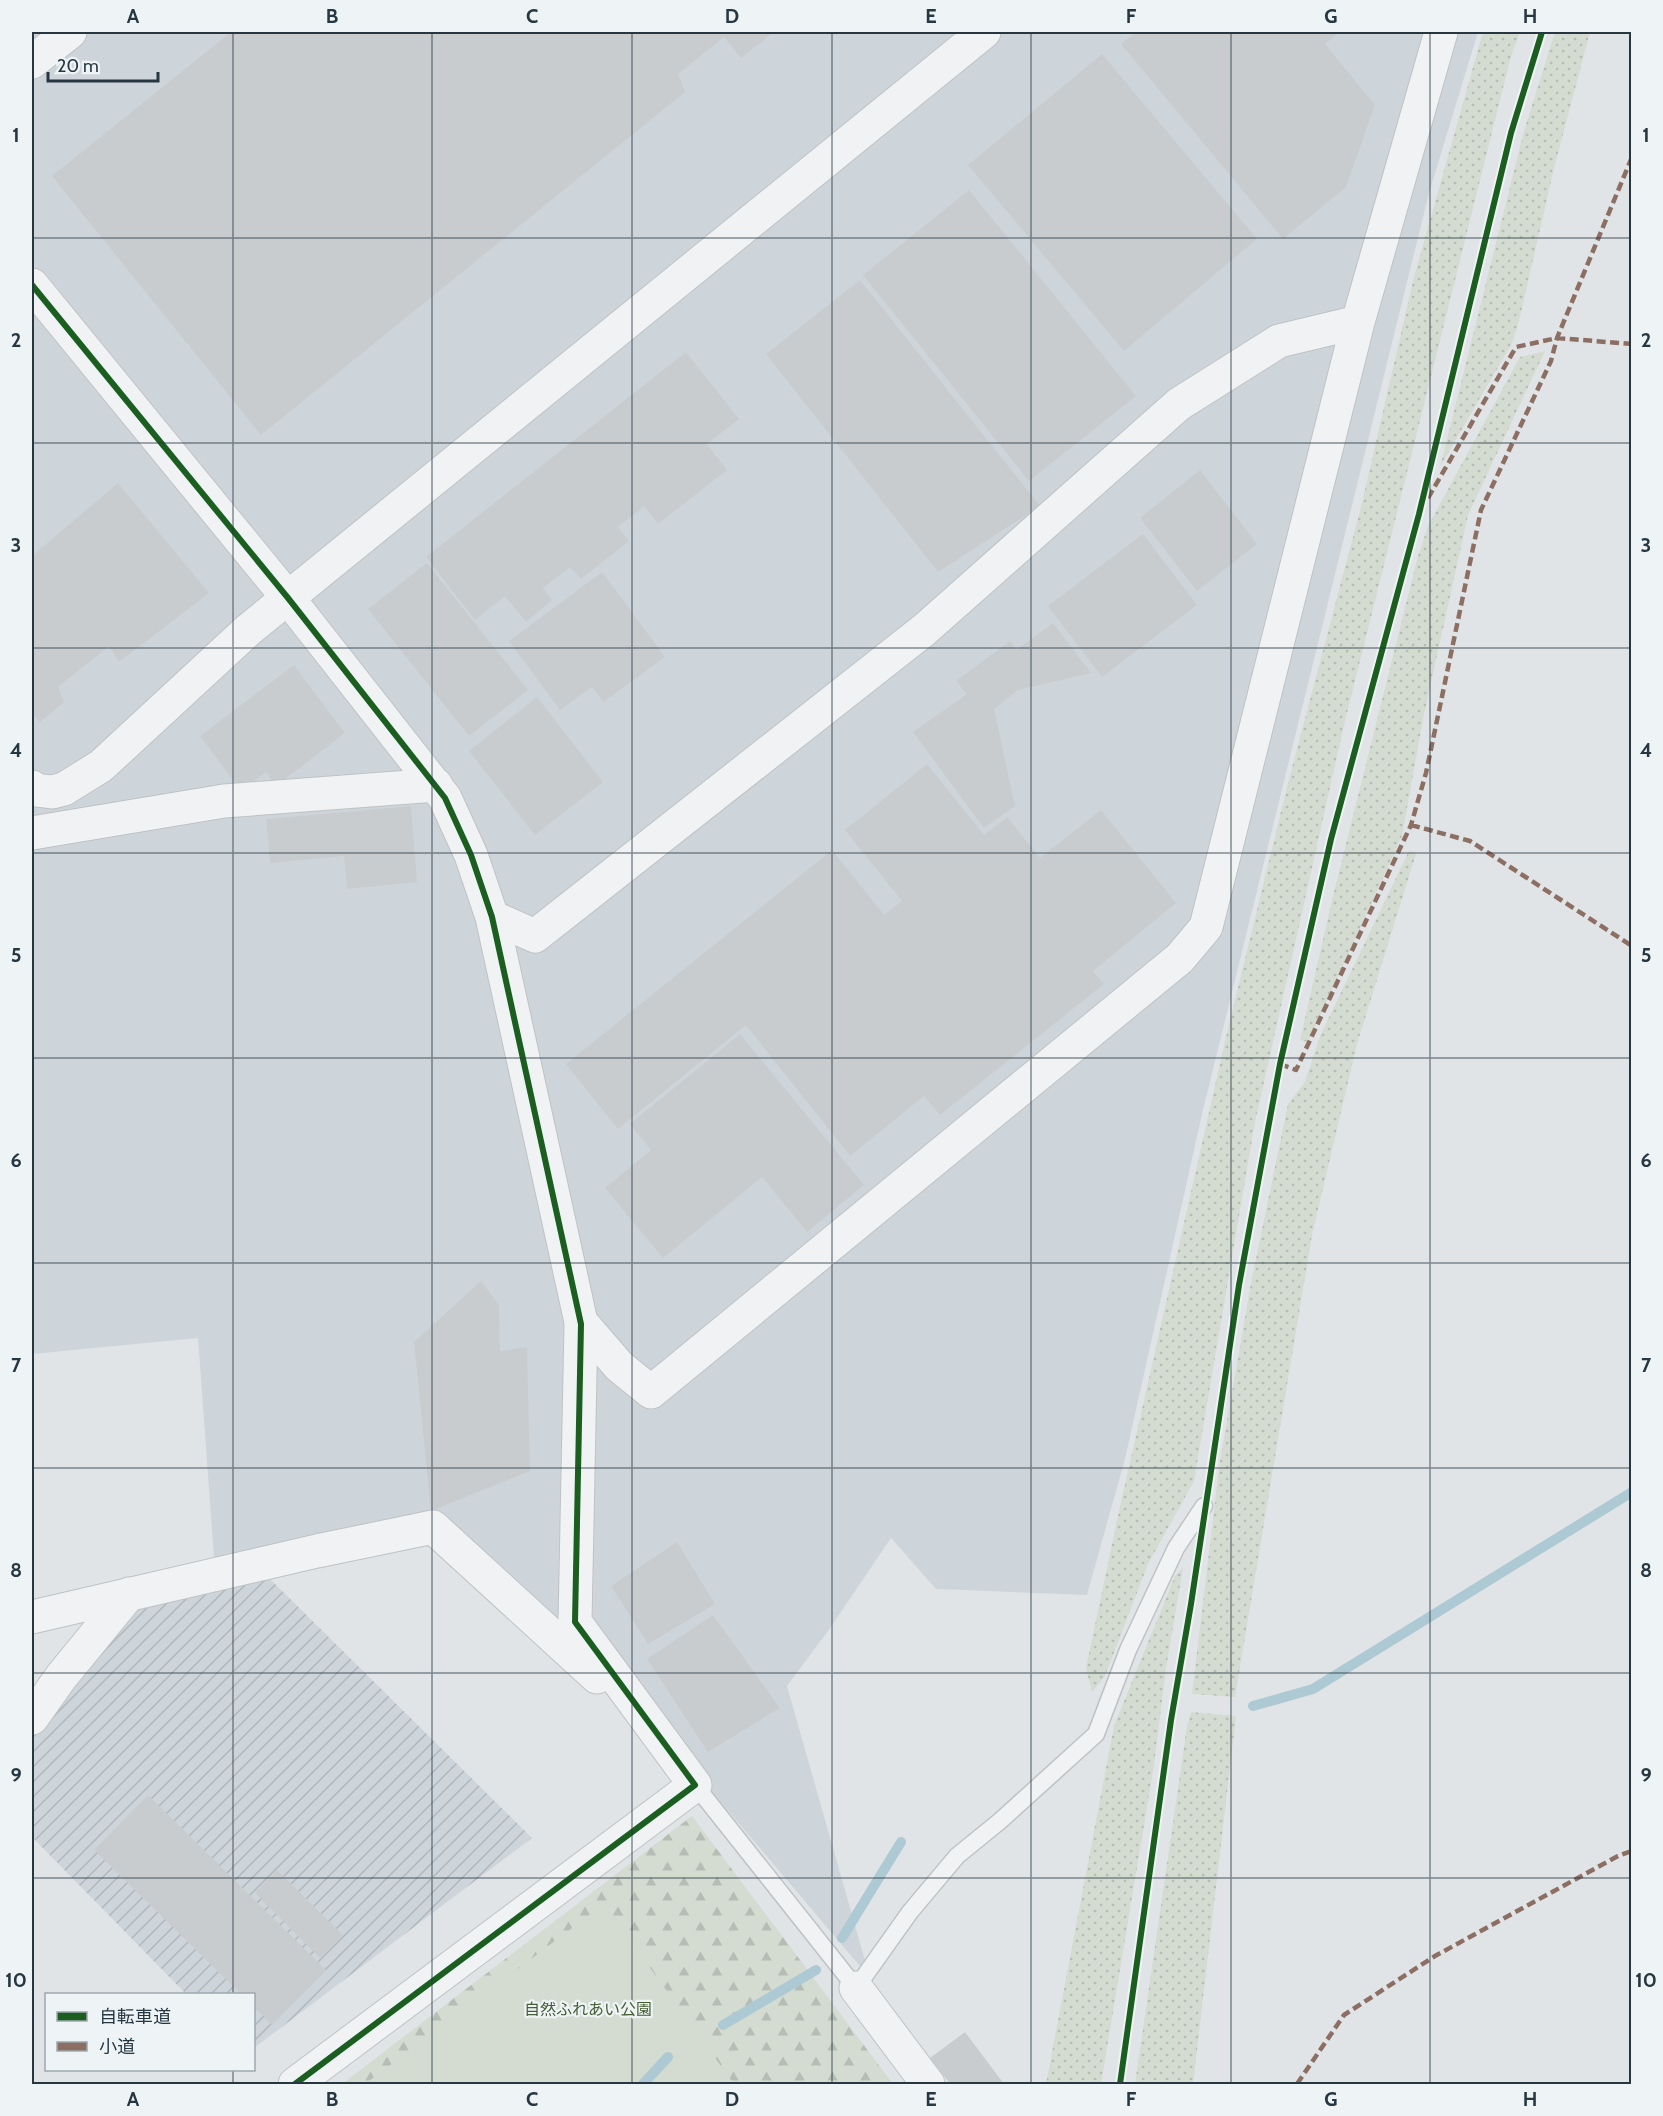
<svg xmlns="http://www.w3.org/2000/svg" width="1663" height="2116" font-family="Cabin,'Noto Sans JP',sans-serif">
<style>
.built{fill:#ced5da}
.industrial{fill:url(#industrial-furrows)}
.grass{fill:url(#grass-dots)}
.forest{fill:url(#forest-firs)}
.park{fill:#d4dbd1}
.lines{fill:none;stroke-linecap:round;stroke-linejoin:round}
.stream{stroke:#adc9d3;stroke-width:10}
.building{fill:#c9ccce}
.service-casing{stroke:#bfc2c4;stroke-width:19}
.minor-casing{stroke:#bfc2c4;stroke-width:35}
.tertiary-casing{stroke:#bfc2c4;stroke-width:35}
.service{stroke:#f0f2f3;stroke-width:16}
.minor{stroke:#f0f2f3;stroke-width:33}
.tertiary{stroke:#f0f2f3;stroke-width:33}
.quiet{stroke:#8d6e63;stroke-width:4.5;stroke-dasharray:9 4.5;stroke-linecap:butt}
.cycleway-casing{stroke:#eef4f6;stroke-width:10}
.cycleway{stroke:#1b5e20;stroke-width:6}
.grid{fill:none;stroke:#263741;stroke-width:1.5;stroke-opacity:0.55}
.labels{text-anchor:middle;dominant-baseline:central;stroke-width:4.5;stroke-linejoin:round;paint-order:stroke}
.park-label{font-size:16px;fill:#455e33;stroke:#eef4f6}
.neatline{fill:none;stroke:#263741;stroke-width:2}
.grid-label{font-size:20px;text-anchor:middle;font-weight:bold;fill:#263741}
</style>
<defs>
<pattern id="industrial-furrows" width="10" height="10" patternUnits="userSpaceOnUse" patternTransform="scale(1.5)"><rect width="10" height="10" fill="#ced5da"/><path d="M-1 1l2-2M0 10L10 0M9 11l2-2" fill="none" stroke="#b1b7bc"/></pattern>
<pattern id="grass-dots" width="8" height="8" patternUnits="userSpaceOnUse" patternTransform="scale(1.5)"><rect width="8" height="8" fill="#d4dbd1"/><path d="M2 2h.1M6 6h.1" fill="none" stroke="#b6bdb5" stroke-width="1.8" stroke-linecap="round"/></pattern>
<pattern id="forest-firs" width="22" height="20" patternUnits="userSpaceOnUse" patternTransform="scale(1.5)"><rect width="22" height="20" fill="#d4dbd1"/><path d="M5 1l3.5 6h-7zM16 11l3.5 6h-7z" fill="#b6bdb5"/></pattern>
</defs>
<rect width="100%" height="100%" fill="#e1e4e6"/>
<!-- built -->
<path class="built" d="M32 32H1478L1429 193 1203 1110 1125 1459 1087 1595 936 1589 891 1538 828 1631 787 1686 870 1978 657 1727 438 1519 214 1558 198 1338 32 1354Z"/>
<!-- industrial -->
<path class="industrial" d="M268 1577 532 1838 254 2048V1994H186L32 1837V1735L134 1604Z"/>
<!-- grass -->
<path class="grass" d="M1483 32H1520L1511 56 1344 725 1255 1122 1194 1481 1148 1564 1105 1676 1092 1692 1086 1668 1119 1511 1226 1037 1288 783 1362 503 1414 277Z
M1555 32H1590L1554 168 1519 321 1512 343 1440 467 1524 131Z
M1545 351 1468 515 1423 719 1402 836 1308 1042 1300 1040 1333 896 1418 556 1428 526 1520 357Z
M1409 851 1416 854 1357 1044 1312 1235 1235 1697 1192 1694 1220 1461 1251 1283 1288 1104 1305 1082 1320 1036Z
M1183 1568 1166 1668 1154 1765 1101 2084H1046L1114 1726 1175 1576Z
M1191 1712 1236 1716 1193 2084H1135L1187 1726Z"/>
<!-- forest -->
<path class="forest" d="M692 1816 893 2084H342Z"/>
<!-- park -->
<path class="park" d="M604 1904 734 2084H365Z"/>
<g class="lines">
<!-- stream -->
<path class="stream" d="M1253 1706 1313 1689 1632 1492
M842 1938 901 1842
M723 2025 816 1970
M643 2084 668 2057"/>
</g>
<!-- building -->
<path class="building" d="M231 32H774L741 58 724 37 678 74 685 92 261 435 52 176Z
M1136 32H1340L1325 44 1375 105 1346 187 1283 239 1121 44Z
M1102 54 1257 239 1124 351 968 165Z
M969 190 1136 396 1029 481 863 275Z
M860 280 1040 506 938 572 766 354Z
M686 352 739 419 707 444 727 470 658 524 644 506 618 527 629 541 581 579 570 567 543 588 552 600 526 622 505 596 475 620 426 557Z
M1200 470 1257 544 1197 591 1140 518Z
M118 483 209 593 119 662 109 646 58 687 64 702 40 722 32 714V556Z
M1143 534 1197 605 1102 677 1048 606Z
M427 563 528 690 469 736 368 609Z
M602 572 665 657 603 702 592 687 560 710 509 641Z
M1053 623 1091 673 1018 690 994 709 1015 806 984 828 913 732 967 694 956 681 1010 641 1016 650Z
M294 665 345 733 276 786 266 772 241 791 200 736Z
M537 697 603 782 535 835 469 751Z
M927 764 984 835 1007 817 1040 858 1101 810 1176 903 1093 971 1104 984 940 1115 924 1096 850 1156 746 1025 618 1129 566 1064 832 850 884 915 902 901 845 830Z
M411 806 417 882 347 889 344 856 270 863 266 819Z
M740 1034 864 1185 807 1232 762 1177 663 1258 605 1188 651 1150 630 1124Z
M481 1281 499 1305 500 1351 527 1347 530 1471 431 1511 414 1342Z
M677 1542 715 1604 648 1644 611 1586Z
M713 1615 780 1708 708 1752 647 1659Z
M148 1795 326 1970 272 2025 254 2007V1994H241L94 1850Z
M277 1870 343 1935 320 1958 255 1893Z
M965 2032 1004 2084H950L930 2058Z"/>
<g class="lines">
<!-- service casing -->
<g class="service-casing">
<path id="service" d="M695 1785 856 1988 910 1912 957 1856 1000 1821 1096 1734 1128 1650 1176 1548 1204 1506"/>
</g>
<!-- minor casing -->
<g class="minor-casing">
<path id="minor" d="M32 833 224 801 436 785
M32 1617 317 1551 433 1527 597 1677
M32 1718 61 1677 129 1594
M856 1988 928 2084
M295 2084 695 1785 575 1622 581 1324"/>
</g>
<!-- tertiary casing -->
<g class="tertiary-casing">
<path id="tertiary" d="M32 62 70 32
M32 285 288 598 445 798 471 855 492 917 581 1322 619 1366 651 1392 1180 958 1206 927 1358 322 1441 32
M32 787 36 790 52 792 64 789 101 766 247 631 984 32
M492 917 535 936 924 630 1179 404 1279 341 1358 322"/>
</g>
<!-- service -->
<use href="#service" class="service"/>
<!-- minor -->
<use href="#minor" class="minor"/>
<!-- tertiary -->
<use href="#tertiary" class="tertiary"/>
<!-- quiet -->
<path class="quiet" d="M1428 498 1516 347 1557 338 1632 344
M1411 825 1470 841 1632 946
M1280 1064 1296 1070 1411 825 1426 773 1481 510 1551 361 1557 338 1632 157
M1297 2084 1344 2015 1435 1956 1618 1856 1632 1851"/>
<!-- cycleway casing -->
<g class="cycleway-casing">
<path id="cycleway" d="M32 285 288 598 445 798 471 855 492 917 581 1324 575 1622 695 1785 295 2084
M1120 2084 1171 1720 1191 1604 1239 1285 1280 1064 1331 839 1419 514 1511 133 1542 32"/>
</g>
<!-- cycleway -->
<use href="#cycleway" class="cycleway"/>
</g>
<!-- grid -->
<path class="grid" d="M233 32V1994M432 32V2084M632 32V2084M832 32V2084M1031 32V2084M1231 32V2084M1430 32V2084M32 238H1632M32 443H1632M32 648H1632M32 853H1632M32 1058H1632M32 1263H1632M32 1468H1632M32 1673H1632M32 1878H1632M233 2070V2084"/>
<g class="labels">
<!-- park labels -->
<g class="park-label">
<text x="588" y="2009">自然ふれあい公園</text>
</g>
</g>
<!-- border -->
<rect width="1663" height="2116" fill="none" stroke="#eef4f6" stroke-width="66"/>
<!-- legend -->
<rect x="45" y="1993" width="210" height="78" fill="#eef4f6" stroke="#9ea8ae" stroke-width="1.5"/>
<rect x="57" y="2012" width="30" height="9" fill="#1b5e20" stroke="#9ea8ae" stroke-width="1.5"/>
<text x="99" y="2023" font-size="18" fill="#263741">自転車道</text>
<rect x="57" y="2042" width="30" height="9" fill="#8d6e63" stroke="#9ea8ae" stroke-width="1.5"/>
<text x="99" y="2053" font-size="18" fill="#263741">小道</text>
<!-- scale -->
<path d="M48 72v9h110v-9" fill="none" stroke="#263741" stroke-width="3"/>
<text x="57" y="72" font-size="18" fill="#263741" stroke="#eef4f6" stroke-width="4.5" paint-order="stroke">20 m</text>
<rect x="33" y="33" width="1597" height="2050" class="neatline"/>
<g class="grid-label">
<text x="133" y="23">A</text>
<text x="332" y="23">B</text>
<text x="532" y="23">C</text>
<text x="732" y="23">D</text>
<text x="931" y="23">E</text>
<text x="1131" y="23">F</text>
<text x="1331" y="23">G</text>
<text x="1530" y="23">H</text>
<text x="16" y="142">1</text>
<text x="1646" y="142">1</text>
<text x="16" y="347">2</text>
<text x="1646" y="347">2</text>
<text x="16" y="552">3</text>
<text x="1646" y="552">3</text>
<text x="16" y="757">4</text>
<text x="1646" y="757">4</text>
<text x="16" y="962">5</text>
<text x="1646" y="962">5</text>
<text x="16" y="1167">6</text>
<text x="1646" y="1167">6</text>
<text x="16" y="1372">7</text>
<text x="1646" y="1372">7</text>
<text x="16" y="1577">8</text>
<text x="1646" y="1577">8</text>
<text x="16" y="1782">9</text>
<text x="1646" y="1782">9</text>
<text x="16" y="1987">10</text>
<text x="1646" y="1987">10</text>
<text x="133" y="2106">A</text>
<text x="332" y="2106">B</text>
<text x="532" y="2106">C</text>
<text x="732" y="2106">D</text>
<text x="931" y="2106">E</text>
<text x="1131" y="2106">F</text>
<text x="1331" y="2106">G</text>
<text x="1530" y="2106">H</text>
</g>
</svg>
